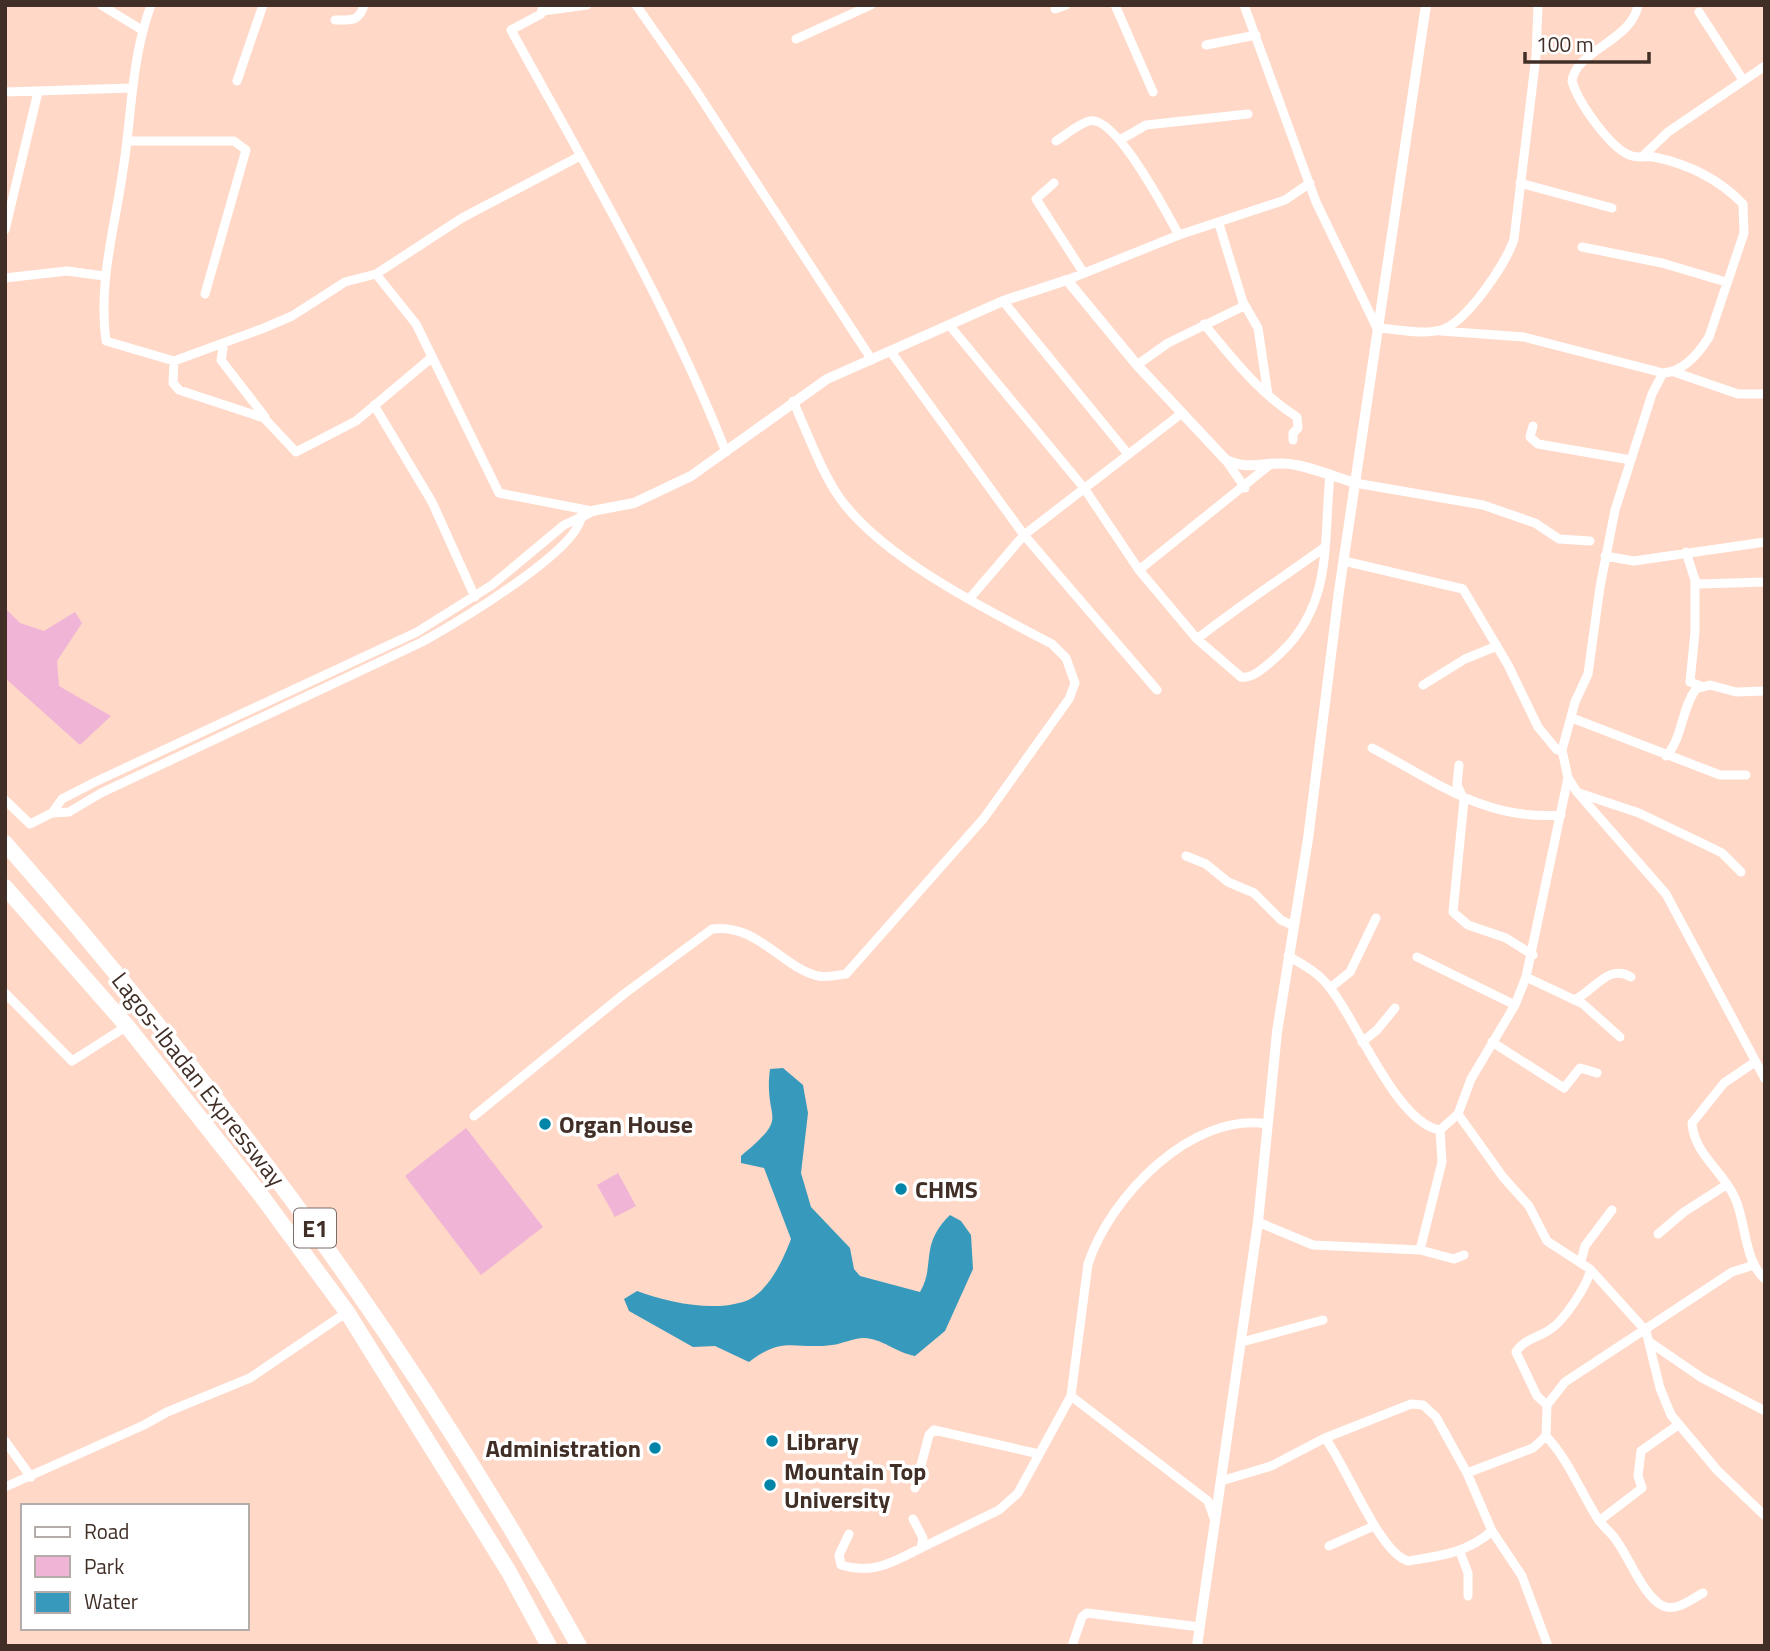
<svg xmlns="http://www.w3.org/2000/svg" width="1770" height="1651" font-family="'Titillium Web',sans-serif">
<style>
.green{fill:#f0b4d6}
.water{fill:#379abc}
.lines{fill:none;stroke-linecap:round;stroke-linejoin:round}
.minor{stroke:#fff;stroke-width:9}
.tertiary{stroke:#fff;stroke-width:10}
.motorway{stroke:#fff;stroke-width:16}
.poi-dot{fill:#0084a7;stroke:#fff;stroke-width:2.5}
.labels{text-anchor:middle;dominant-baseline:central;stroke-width:7;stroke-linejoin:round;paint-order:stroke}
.shield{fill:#fff;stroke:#7a6d68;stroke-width:2}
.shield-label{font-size:23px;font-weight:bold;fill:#412f27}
.street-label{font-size:24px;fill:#412f27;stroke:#fff}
.poi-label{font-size:24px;font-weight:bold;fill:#412f27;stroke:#fff;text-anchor:start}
</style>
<rect width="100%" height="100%" fill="#ffd8c7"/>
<!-- green -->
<path class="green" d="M5 608 20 623 44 631 75 612 82 623 57 661 59 686 111 716 80 745 5 678Z
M466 1128 543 1227 481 1275 405 1176Z
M618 1173 636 1206 615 1217 597 1185Z"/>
<!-- water -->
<path class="water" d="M783 1068 803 1085 808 1113 801 1173 811 1207 850 1248 854 1269 860 1276 920 1292C936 1265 919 1245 950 1215L961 1221 971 1235 973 1269 945 1331 915 1356C897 1353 881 1338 864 1338 853 1338 842 1344 832 1345 794 1350 784 1335 749 1362L715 1346 693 1347 629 1311 624 1299 637 1291C668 1302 710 1312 743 1302 768 1294 783 1260 791 1239L764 1168 741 1163V1156C793 1113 763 1123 770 1069Z"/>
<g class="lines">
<!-- minor -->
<path class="minor" d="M101 5 142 30
M151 5C131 59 132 114 123 170 115 227 98 282 106 341L174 361 264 328 292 316 345 282 376 274 416 324 499 493 592 511
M543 5 541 14 511 30C587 168 668 305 726 452
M636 5 693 86 872 360
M1115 5 1153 92
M1244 5 1316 202 1377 328C1396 329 1422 335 1441 330 1466 323 1506 264 1514 239L1536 56 1538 5
M1055 9 1066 5
M543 11 587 5
M1699 12 1743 80
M335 20C351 20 359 22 364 5
M796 39 871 5
M1206 45 1256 35
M237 81 263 5
M5 92 131 88
M1120 140 1146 125 1248 114
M128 141H234L246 150 205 294
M1056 141C1066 135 1078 124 1089 121 1116 114 1167 214 1179 235
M1643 156 1668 132 1765 66
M1054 183 1036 199 1083 272
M1520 183 1612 208
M5 230 38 92
M1582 247 1662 263 1726 282
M376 274 462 218 580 156
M5 278 67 271 104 276
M1067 280 1179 235 1285 200 1310 183
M1003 301 1128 454
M1243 302 1258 328 1268 395
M1204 324C1232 358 1260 394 1297 417L1298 428 1293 433V440
M950 326 1084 488 1139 570 1197 639 1241 677C1252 679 1264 668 1273 660 1334 609 1323 546 1330 475
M1441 331 1524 337 1663 373C1683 372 1699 353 1709 337L1744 233 1743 204C1719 179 1688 164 1654 157 1647 156 1639 158 1632 156 1611 150 1578 102 1572 81 1576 50 1632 41 1638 5
M224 343 221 360 265 417
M891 352 1024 535 1157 690
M174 361 173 383 179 390 264 418 296 452 356 421 431 358
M1137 365 1168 343 1242 307 1243 302 1219 224
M1674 372 1738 394H1765
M1663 373 1652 394 1615 510 1600 587 1588 674 1575 702 1562 750 1568 778 1577 792 1666 894 1765 1079
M374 405 432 502 475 597
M1533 426 1530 437 1538 444 1631 460
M1226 460 1245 488
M1355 483 1483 505 1535 523 1559 539 1590 541
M1686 552 1695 580 1699 584 1765 582
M1605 556 1634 561 1765 542
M1344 561 1463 589 1508 665 1538 727 1557 750H1562
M1139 570 1272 463
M1695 580V632L1690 682 1701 686
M970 598 1024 535 1182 413
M1197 639C1239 606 1282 578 1325 547
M1423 685 1465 659 1497 646
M1572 718 1720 775H1746
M1372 748C1435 781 1485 821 1561 815
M1666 756C1683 738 1681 709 1696 689L1710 685 1736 692 1765 691
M1459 765 1457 785 1464 800 1453 912 1468 925 1506 938 1533 955
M1579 793 1639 813 1712 848 1722 853 1741 872
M5 800 30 824 52 813 69 812 101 793 422 642C454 624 577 552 581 517
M52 813 62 799 95 782 417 632 492 585 564 525 581 517
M1186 856 1206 864 1228 882 1254 893 1281 920 1294 926
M1288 956C1304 965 1319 973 1330 988 1356 1019 1397 1124 1440 1130
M1417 957 1515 1005
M1526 977 1583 1004 1620 1037
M1330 988 1350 972 1376 918
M5 993 72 1061 127 1026
M1574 1000C1594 991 1608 963 1631 977
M1362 1042 1377 1030 1395 1008
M1492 1042 1564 1088 1580 1068 1597 1073
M1755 1062 1724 1083 1692 1123C1694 1154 1723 1171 1735 1198 1746 1222 1744 1261 1765 1279
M1458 1114 1503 1177 1529 1206 1547 1241 1590 1269 1646 1331 1660 1388 1671 1415 1717 1470 1765 1516
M474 1116 624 994 712 929C757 923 781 967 818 976 828 978 837 975 846 974L984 818 1069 699 1075 683 1066 658 1052 644C987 610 882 558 839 497 820 469 807 432 793 401
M1440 1130 1458 1114 1471 1079 1515 1005 1526 977 1568 778
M1258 1222 1313 1245 1420 1250 1454 1259 1464 1255
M1658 1234 1684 1212 1726 1185
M1420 1250 1442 1162 1440 1130
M1581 1261 1585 1246 1612 1210
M1242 1342 1323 1320
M1651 1343 1702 1378 1765 1411
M1071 1396 1208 1501 1214 1518
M1547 1405 1537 1396 1516 1352C1523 1339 1541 1337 1552 1328 1564 1320 1590 1282 1590 1269
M1325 1438C1346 1465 1379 1553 1408 1561 1440 1556 1467 1553 1492 1531
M5 1441 31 1477
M1467 1473 1533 1448 1546 1436
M1221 1481 1271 1466 1325 1438 1411 1404 1423 1405 1436 1417 1467 1473 1492 1531 1522 1576 1548 1646
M5 1487 144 1425 167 1412 250 1378 347 1312
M915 1488 929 1435 934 1430 1039 1454
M913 1519 923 1538 921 1548 999 1510 1018 1493 1071 1396 1088 1264C1110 1197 1191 1112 1267 1124
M1599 1521 1642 1488 1638 1476 1641 1451 1678 1425
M849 1534 839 1555 841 1565C872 1575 894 1562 921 1548
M1329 1546 1374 1526
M1460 1552 1468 1573V1596
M1703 1593C1692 1599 1676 1612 1663 1606 1643 1596 1629 1557 1616 1540 1611 1532 1603 1527 1598 1519 1580 1491 1570 1462 1546 1436L1547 1405 1565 1382 1732 1272 1754 1265
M1072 1646 1082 1617 1087 1613 1200 1627"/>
<!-- tertiary -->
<path class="tertiary" d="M581 517 592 511 634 503 691 476 827 379 1003 301 1067 280 1137 365 1226 460C1252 472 1270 459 1296 465 1316 469 1336 477 1355 483
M1197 1646 1258 1222 1277 1032 1308 839 1339 591 1426 5"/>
<!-- motorway -->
<path class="motorway" d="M5 843C223 1091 418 1357 579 1646
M5 887 127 1026 260 1194 347 1312 509 1572 549 1646"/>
</g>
<!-- markers -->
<g class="poi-dot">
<circle cx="545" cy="1124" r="7"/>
<circle cx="901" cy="1189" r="7"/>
<circle cx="772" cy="1441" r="7"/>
<circle cx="655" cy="1448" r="7"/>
<circle cx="770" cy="1485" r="7"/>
</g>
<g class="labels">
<!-- shield labels -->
<rect class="shield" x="294" y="1208.5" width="42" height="39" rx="5"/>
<g class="shield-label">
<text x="315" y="1228">E1</text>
</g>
<!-- street labels -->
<g class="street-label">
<text transform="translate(199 1079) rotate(52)">Lagos-Ibadan Expressway</text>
</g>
<!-- poi labels -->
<g class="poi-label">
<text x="559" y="1124">Organ House</text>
<text x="915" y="1189">CHMS</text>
<text x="786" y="1441">Library</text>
<text x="641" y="1448" text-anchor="end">Administration</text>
<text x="784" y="1471">Mountain Top<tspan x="784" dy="28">University</tspan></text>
</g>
</g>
<!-- border -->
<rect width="1770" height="1651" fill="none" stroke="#412f27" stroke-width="14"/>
<!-- legend -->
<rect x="21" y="1504" width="228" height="126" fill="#ffffff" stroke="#b3aca9" stroke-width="2"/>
<rect x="35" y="1527" width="35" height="10" fill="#ffffff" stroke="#b3aca9" stroke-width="2"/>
<text x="84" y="1539" font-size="21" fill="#412f27">Road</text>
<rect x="35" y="1556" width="35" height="21" fill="#f0b4d6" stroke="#b3aca9" stroke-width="2"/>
<text x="84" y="1574" font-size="21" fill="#412f27">Park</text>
<rect x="35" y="1592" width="35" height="21" fill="#379abc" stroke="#b3aca9" stroke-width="2"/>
<text x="84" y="1609" font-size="21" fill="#412f27">Water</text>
<!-- scale -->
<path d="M1525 52v10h124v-10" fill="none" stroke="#412f27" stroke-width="3.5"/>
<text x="1536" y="52" font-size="21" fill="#412f27" stroke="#ffffff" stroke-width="5" paint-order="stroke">100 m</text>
</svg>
